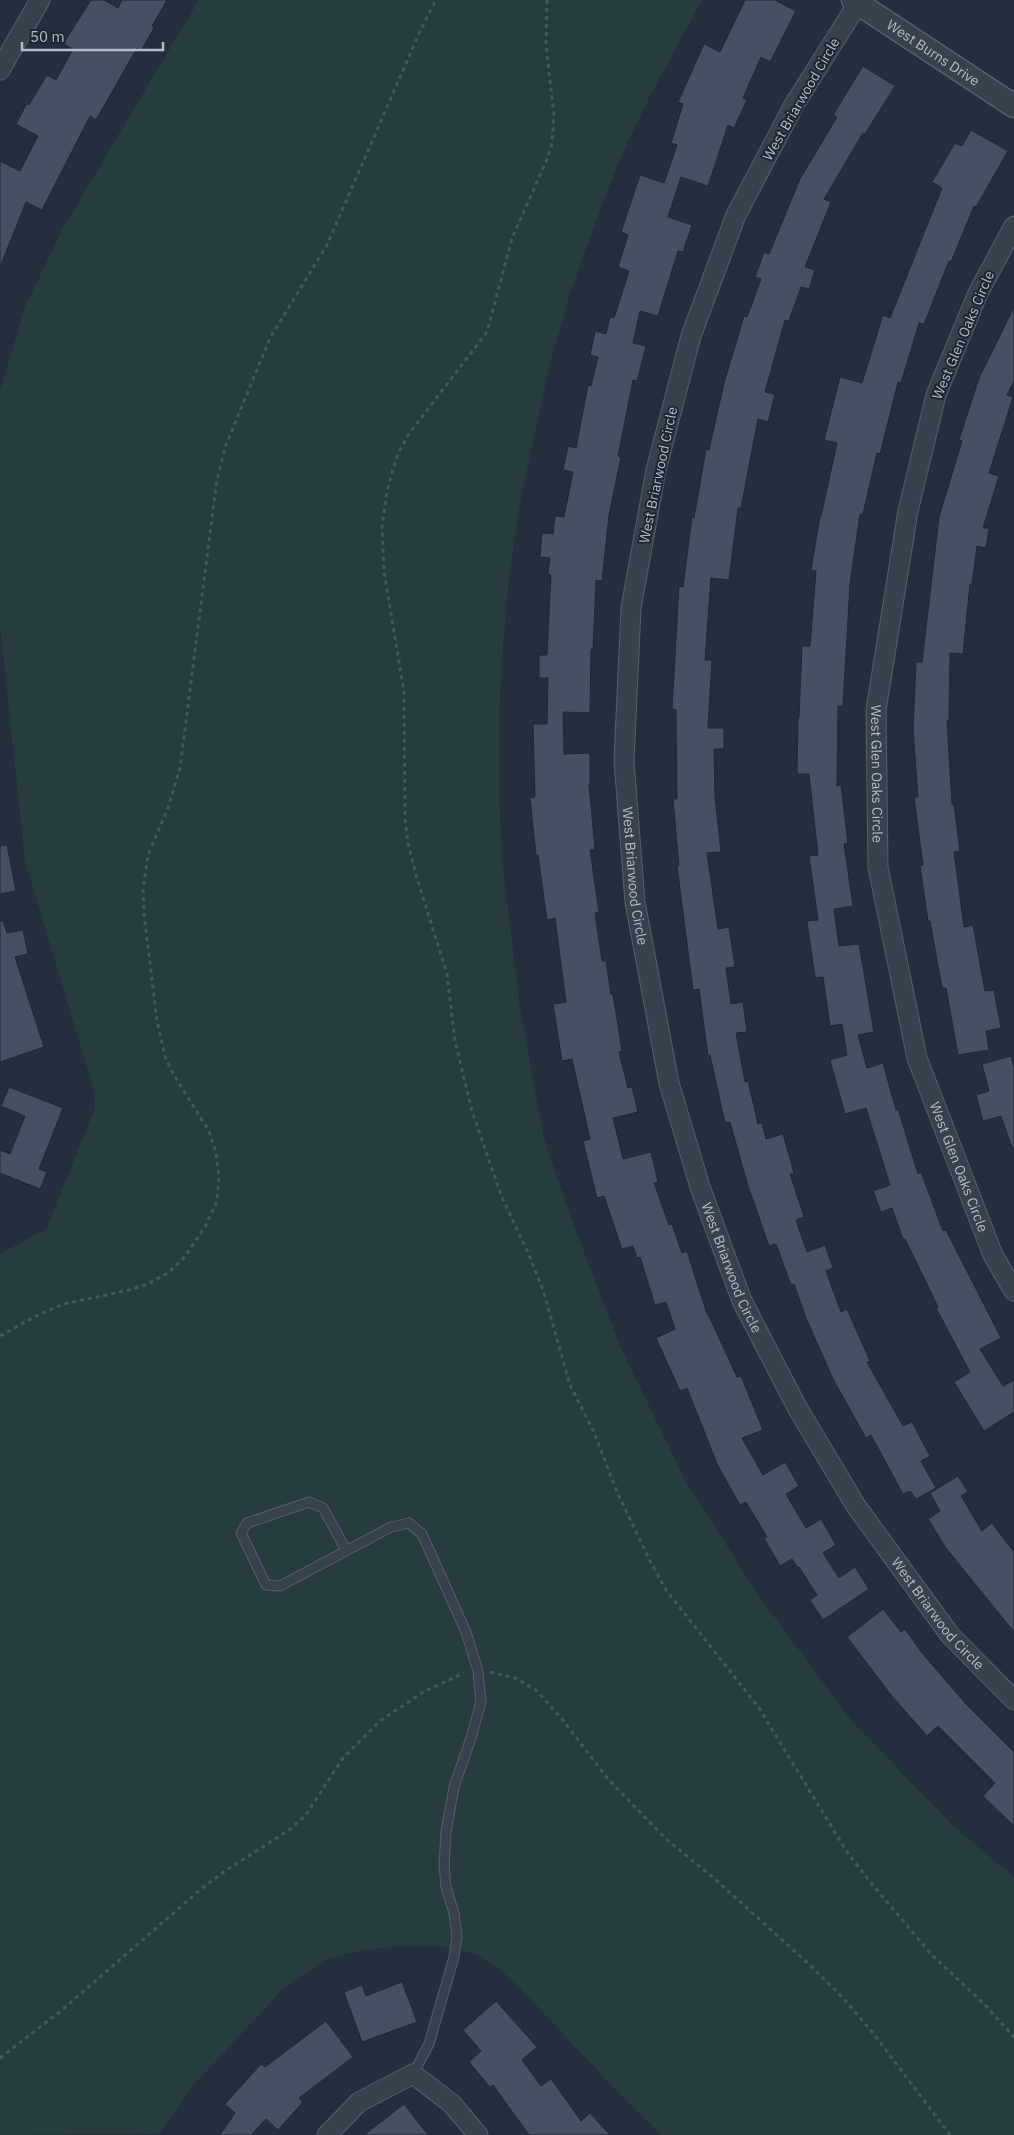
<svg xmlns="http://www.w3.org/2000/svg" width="1014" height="2135" font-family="'IBM Plex Sans',sans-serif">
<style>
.green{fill:#263c3f}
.building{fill:#455162;stroke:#1f2835}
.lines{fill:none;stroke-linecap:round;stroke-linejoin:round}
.service-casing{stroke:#565f6c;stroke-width:11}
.minor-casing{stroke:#565f6c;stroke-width:21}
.tertiary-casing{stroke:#565f6c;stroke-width:25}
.path{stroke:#44595c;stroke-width:3;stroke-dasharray:4 4;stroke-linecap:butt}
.service{stroke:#38414e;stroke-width:9}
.minor{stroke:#38414e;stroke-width:19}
.tertiary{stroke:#38414e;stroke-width:22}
.labels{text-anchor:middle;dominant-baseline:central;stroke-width:4;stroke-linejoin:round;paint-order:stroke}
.street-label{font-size:14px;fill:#b4bcc9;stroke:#1d2633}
</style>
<rect width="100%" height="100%" fill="#242f3e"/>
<!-- green -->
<path class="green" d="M199 0H702L651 94 622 154 593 229 570 294 549 367 520 503 509 578 503 647 499 715V793L502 859 520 1008 544 1138 571 1218 620 1346 685 1480 761 1599 851 1720 952 1825 1014 1877V2135H662L611 2085 519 1987 498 1968 475 1954 443 1947 402 1946 365 1950 328 1958 283 1989 193 2086 159 2134 0 2135V1254L46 1229 95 1108 93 1087 25 861 0 625V391L25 307 64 226Z"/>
<!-- building -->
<path class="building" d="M91 0H104L118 8 122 0H167L152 26 154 28 141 51 137 48 96 120 90 116 42 210 26 202 0 267V161L20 171 38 136 16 124 27 103 29 105 47 75 56 80 73 49 63 44Z
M745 0H775L796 11 770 62 761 57 743 98 747 100 734 128 728 125 708 186 681 177 668 217 692 225 683 252 678 251 658 316 640 311 633 343 646 346 637 381 633 380 618 456 621 457 609 515 602 581 596 580 593 649H591L590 713 563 712 564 754 590 753V784H589L595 849 590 850 599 912 595 913 602 961H606L611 994H613L622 1051 619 1052 628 1088 632 1087 638 1112 613 1118 623 1159 651 1152 658 1182 654 1183 669 1225 672 1224 682 1253 687 1251 707 1314H708L737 1377 741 1376 763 1430 742 1438 763 1475 785 1462 799 1486 786 1494 806 1528 821 1519 836 1545 823 1553 839 1578 855 1567 869 1589 823 1620 810 1600 817 1595 799 1567 798 1568 792 1559 780 1566 764 1538 767 1537 746 1502 740 1505 718 1466 687 1388 680 1391 656 1338 675 1329 666 1302 655 1305 640 1257 637 1258 633 1246 622 1249 604 1196 597 1198 583 1141 590 1139 572 1059 562 1061 553 1004 566 1002 555 918 547 920 538 855H536L530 798 535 797 533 724H547L548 678H539V655H547L551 575 548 574 550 558 540 557 542 533 553 534 555 516 564 517 573 472 563 470 568 446 576 448 588 385 591 386 598 357 590 355 595 331 606 334 610 317 614 318 629 271 618 267 628 235 621 232 640 175 664 183 677 145 671 143 683 104 678 102 704 44 720 52Z
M863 66 895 86 865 134 863 133 824 199 831 202 805 267 815 270 809 289 801 287 789 321 785 320 765 392 775 394 768 422 758 419 741 508H738L729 580 711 578 705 660H712L708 728H724V749H714L715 797 721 852 707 853 718 929 729 927 735 967 726 968 731 1004 743 1002 747 1032 736 1033 745 1082 748 1081 758 1124 762 1123 766 1139 783 1134 794 1173 790 1174 804 1217 796 1220 807 1252 825 1245 833 1268 826 1271 841 1312 847 1309 870 1361 867 1362 903 1426 912 1422 930 1456 921 1461 936 1488 916 1499 910 1491 903 1494 871 1435 866 1438 833 1379 806 1318 794 1284 791 1285 776 1244 769 1246 748 1186 730 1122 725 1123 710 1055 708 1056 699 989 693 990 677 866H679L673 799H677L676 710 672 709 679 586 683 587 692 517 694 518 706 449 709 450 724 383 744 316 747 317 761 279 755 277 764 252 769 254 800 179 837 117 833 115Z
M971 130 1008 151 976 207 974 206 951 262 949 261 924 324 919 323 901 383 898 382 880 454 877 453 863 514H860L850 584 843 706H838L837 786 841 785 848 843 844 844 853 906 834 909 839 946 859 944 874 1032 858 1035 867 1068 883 1063 896 1110 898 1109 918 1174 921 1172 943 1231 946 1230 1001 1338 980 1349 1003 1386 1014 1380V1412L984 1431 954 1382 970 1372 936 1308 938 1307 905 1239H903L892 1208 881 1212 873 1191 890 1185 866 1108 845 1114 830 1060 847 1055 842 1024 830 1026 823 977 815 978 807 921 818 920 809 856 818 855 809 774H797L798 718H799L802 646H810L816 571 811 570 820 516H821L837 443 824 440 840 377 862 383 883 315 890 318 942 188 932 182 955 143 962 146Z
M1014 307V381L1007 395 1013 397 989 473 999 476 983 528H989L986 548 977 546 972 584H970L963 654 950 653 949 721H947L952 804H954L960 851 954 852 964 927 973 925 985 991 994 990 1001 1028 986 1031 989 1050 958 1055 946 988H942L930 921H928L920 866 923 865 914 797H918L913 729 916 662H922L939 517 962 441 959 440 979 378Z
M7 845 16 891 0 894V846Z
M0 921H3L7 933 23 930 28 954 15 957 44 1047 0 1062Z
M1011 1056 1014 1067V1148H1012L1001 1116 983 1121 976 1095 989 1091 982 1064Z
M9 1087 63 1108 39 1169 47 1172 40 1189 0 1173V1150L10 1154 25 1116 1 1106Z
M958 1476 968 1492 961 1496 982 1531 992 1523 1014 1552V1632L946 1548 928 1519 940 1511 930 1493Z
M883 1609 901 1632 905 1629 922 1653 966 1704 1014 1752V1826L983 1796 995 1783 938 1726 927 1736 891 1695 847 1637Z
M402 1982 417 2022 362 2042 344 1992 362 1985 366 1996Z
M496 2001 537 2047 522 2060 541 2086 551 2079 581 2121 590 2113 610 2135H529L493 2085 490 2087 469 2062 481 2051 463 2030Z
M326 2021 353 2057 299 2098 303 2102 278 2130 266 2119 251 2135H220L235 2113 225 2104 261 2064 265 2067Z
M404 2104 428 2135H364Z"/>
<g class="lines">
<!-- service casing -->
<g class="service-casing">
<path id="service" d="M346 1550 323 1508 309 1502 247 1523 241 1533 266 1585 280 1586 391 1527 409 1523 422 1534 466 1632 478 1671 481 1702 471 1738 454 1787 446 1832 444 1865 446 1887 454 1913 457 1937 454 1957 429 2044 413 2074"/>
</g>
<!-- minor casing -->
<g class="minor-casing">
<g id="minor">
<path id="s1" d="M860 0 794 105 736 215 691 336 656 470 631 608 624 761 635 902 669 1083 700 1187 742 1301 798 1409 856 1506 950 1635 1014 1700"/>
<path d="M0 70 40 0"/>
<path id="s2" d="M1014 226 978 293 936 395 908 511 876 710 878 867 917 1058 993 1255 1014 1291"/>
<path d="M327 2135 359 2102 413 2074 452 2104 478 2135"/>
</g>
</g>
<!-- tertiary casing -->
<g class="tertiary-casing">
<g id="tertiary">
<path id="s3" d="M853 0 1014 106"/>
</g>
</g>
<!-- path -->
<path class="path" d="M547 0 546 45 554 115 552 143 546 162 512 238 487 332 408 435 398 454 393 469 387 491 382 527 384 572 404 692 405 819 408 843 416 875 447 974 455 1041 472 1111 501 1195 529 1255 543 1290 570 1385 593 1430 618 1494 650 1561 666 1590 759 1708 847 1852 871 1883 931 1954 984 2004 1014 2037
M0 1336 40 1314 64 1304 129 1290 148 1284 168 1273 183 1259 205 1227 217 1201 219 1177 216 1153 209 1131 172 1072 165 1056 157 1021 144 914 143 889 148 855 168 808 180 768 217 479 226 445 270 338 327 245 421 29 436 0
M490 1672 515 1678 536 1690 562 1719 608 1779 666 1839 716 1880 810 1965 844 1999 873 2033 950 2135
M0 2058 62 2010 201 1889 225 1871 289 1830 305 1816 343 1758 380 1721 423 1692 464 1673"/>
<!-- service -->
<use href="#service" class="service"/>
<!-- minor -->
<use href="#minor" class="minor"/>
<!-- tertiary -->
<use href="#tertiary" class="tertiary"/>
</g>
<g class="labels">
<!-- street labels -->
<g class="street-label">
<text stroke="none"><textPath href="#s3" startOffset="96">West Burns Drive</textPath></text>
<text transform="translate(801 99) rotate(-60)">West Briarwood Circle</text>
<text transform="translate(963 335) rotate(-67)">West Glen Oaks Circle</text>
<text transform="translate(658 475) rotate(-78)">West Briarwood Circle</text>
<text stroke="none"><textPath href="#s2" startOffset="571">West Glen Oaks Circle</textPath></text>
<text stroke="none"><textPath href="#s1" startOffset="925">West Briarwood Circle</textPath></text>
<text stroke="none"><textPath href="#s2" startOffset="976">West Glen Oaks Circle</textPath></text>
<text stroke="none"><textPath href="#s1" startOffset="1330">West Briarwood Circle</textPath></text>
<text stroke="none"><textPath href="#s1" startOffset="1735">West Briarwood Circle</textPath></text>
</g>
</g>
<!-- scale -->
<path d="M22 42v8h141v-8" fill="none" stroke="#b4bcc9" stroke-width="2.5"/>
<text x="30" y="42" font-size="15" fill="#b4bcc9" stroke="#1d2633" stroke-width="4" paint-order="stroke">50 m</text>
</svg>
